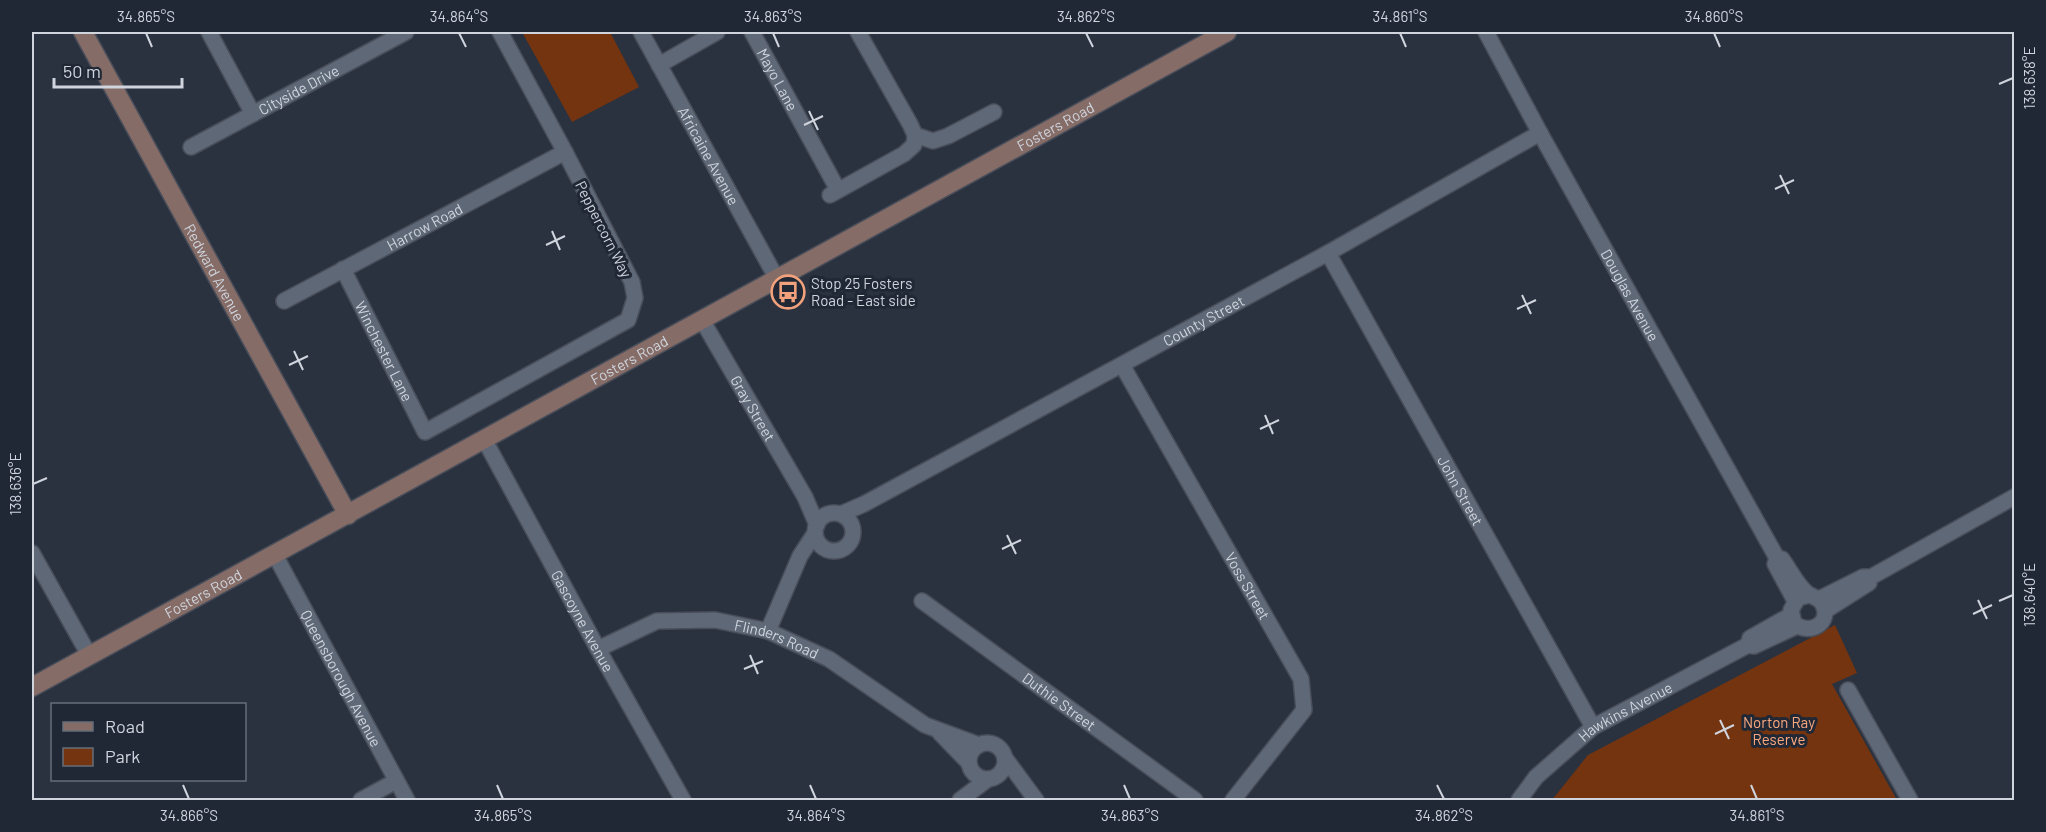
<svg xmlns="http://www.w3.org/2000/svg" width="2046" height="832" font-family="Barlow,sans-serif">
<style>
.green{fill:#743410}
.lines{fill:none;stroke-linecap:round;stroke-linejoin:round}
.street-casing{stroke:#484d59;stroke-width:18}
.secondary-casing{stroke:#484d59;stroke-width:21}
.street{stroke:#5f6877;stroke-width:15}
.secondary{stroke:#856c67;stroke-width:18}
.ticks{fill:none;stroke:#cfd4dd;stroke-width:2}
.labels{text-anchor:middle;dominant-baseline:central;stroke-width:6;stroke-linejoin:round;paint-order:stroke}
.street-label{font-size:15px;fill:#cfd4dd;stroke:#202835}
.poi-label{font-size:15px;fill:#cfd4dd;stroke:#202835;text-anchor:start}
.park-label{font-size:15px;fill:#fba880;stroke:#202835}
.neatline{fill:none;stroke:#cfd4dd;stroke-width:2}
.ticks-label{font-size:15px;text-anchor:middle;fill:#cfd4dd}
</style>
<rect width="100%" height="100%" fill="#2a323f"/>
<!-- green -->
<path class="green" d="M522 32H610L639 87 572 122Z
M1835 625 1857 673 1832 684 1897 800H1552L1588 755Z"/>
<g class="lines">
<!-- street casing -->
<g class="street-casing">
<g id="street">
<path d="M209 32 253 114"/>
<path id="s1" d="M641 32 777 279"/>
<path id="s2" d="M752 32 838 190"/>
<path id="s3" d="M1486 32 1540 133 1777 558 1775 564 1795 601"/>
<path d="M659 65 717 32"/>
<path d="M915 135 933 141 948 136 994 112"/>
<path id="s4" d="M191 147 406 32"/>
<path d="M830 195 904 154 914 145 915 135 910 124 858 32"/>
<path id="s5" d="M1328 253 1593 727"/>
<path id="s6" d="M343 269 425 432 628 320 635 298 632 282 565 152 500 32"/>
<path id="s7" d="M284 301 565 152"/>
<path id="s8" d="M702 320 805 497 817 525"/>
<path id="s9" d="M1122 365 1301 679 1304 710 1233 800"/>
<path id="s10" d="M484 439 598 649 683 800"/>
<circle cx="834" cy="532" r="19"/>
<path id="s11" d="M841 514 864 504 1328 253 1540 133"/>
<path d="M32 553 89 655"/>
<path id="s12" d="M275 555 407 800"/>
<path d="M1782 559C1790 570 1797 585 1807 593 1812 597 1818 597 1822 603 1833 622 1810 637 1794 623L1791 610 1798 598 1809 595"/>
<path d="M1819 599 1863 577H1871L2014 497"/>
<path id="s13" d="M922 601 1195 800"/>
<path d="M1825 611 1869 583"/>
<path d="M768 631 800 556 815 533"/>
<path d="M1748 645 1750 638 1791 615"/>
<path id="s14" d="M598 649 657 621 715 620 768 631 829 659 925 725 979 745"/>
<path d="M1848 690 1910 800"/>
<path d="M940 733 969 763"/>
<circle cx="987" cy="761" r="18"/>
<path d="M1005 758 1036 800"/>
<path d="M361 800 396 781"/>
<path d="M960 800 988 779"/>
<path id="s15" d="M1519 800 1536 777 1593 727 1748 645 1754 646 1797 626"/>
</g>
</g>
<!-- secondary casing -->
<g class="secondary-casing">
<g id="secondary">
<path id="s16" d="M83 32 348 515"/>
<path id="s17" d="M32 687 1227 32"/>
</g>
</g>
<!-- street -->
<use href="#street" class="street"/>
<!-- secondary -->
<use href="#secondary" class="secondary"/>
</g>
<!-- ticks -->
<path class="ticks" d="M146 33 152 47M459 33 466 47M773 33 779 47M1086 33 1093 47M1400 33 1406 47M1714 33 1720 47M1999 84 2013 78M809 111 818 130M804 125 823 116M1780 175 1789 194M1775 189 1794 180M552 231 560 250M546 245 565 236M1522 295 1531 314M1517 309 1536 300M294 351 303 370M289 365 308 356M1265 415 1273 434M1260 429 1279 420M33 484 47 478M1007 535 1016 554M1002 549 1021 540M1978 600 1987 619M1999 601 2013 595M1973 614 1992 605M750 655 758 674M744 669 763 661M1720 720 1729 739M1715 734 1734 725M183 785 189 799M497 785 503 799M810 785 816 799M1124 785 1130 799M1437 785 1444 799M1751 785 1757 799"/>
<!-- icons -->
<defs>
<g id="bus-ring" transform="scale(1.725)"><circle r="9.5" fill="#202835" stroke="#f1a17b" stroke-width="1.5"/><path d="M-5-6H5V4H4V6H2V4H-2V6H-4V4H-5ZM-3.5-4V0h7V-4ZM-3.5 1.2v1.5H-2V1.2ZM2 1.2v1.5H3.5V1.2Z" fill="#f1a17b"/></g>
</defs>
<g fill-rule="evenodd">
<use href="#bus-ring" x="788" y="292"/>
</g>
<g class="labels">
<!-- street labels -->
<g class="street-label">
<text stroke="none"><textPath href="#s2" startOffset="54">Mayo Lane</textPath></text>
<text stroke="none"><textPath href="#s4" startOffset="122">Cityside Drive</textPath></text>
<text stroke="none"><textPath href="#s17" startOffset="1167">Fosters Road</textPath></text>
<text stroke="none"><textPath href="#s1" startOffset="141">Africaine Avenue</textPath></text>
<text stroke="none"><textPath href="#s7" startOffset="159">Harrow Road</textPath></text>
<text transform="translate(604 229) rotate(63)">Peppercorn Way</text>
<text stroke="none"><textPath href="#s16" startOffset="274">Redward Avenue</textPath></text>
<text stroke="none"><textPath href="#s3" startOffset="300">Douglas Avenue</textPath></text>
<text stroke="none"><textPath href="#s11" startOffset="411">County Street</textPath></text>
<text stroke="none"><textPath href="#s6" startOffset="92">Winchester Lane</textPath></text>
<text stroke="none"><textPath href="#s17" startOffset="681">Fosters Road</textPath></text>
<text stroke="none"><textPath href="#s8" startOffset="102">Gray Street</textPath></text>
<text stroke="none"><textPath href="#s5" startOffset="272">John Street</textPath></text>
<text stroke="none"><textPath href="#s9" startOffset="254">Voss Street</textPath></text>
<text stroke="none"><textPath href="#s17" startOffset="195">Fosters Road</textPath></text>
<text stroke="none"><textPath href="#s10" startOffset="207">Gascoyne Avenue</textPath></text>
<text stroke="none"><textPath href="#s14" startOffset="188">Flinders Road</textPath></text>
<text stroke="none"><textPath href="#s12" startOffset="140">Queensborough Avenue</textPath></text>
<text stroke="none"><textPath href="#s13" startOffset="170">Duthie Street</textPath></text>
<text stroke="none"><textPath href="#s15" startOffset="140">Hawkins Avenue</textPath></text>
</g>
<!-- poi labels -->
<g class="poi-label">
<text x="811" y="283">Stop 25 Fosters<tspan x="811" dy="17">Road - East side</tspan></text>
</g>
<!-- park labels -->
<g class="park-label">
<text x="1779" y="722">Norton Ray<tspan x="1779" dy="17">Reserve</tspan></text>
</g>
</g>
<!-- border -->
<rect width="2046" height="832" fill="none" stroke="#202835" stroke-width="66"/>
<!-- legend -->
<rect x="51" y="703" width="195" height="78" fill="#202835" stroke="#666d78" stroke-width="1.5"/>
<rect x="63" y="722" width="30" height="9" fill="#856c67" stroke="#666d78" stroke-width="1.5"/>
<text x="105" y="733" font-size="18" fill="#cfd4dd">Road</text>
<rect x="63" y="748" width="30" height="18" fill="#743410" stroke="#666d78" stroke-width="1.5"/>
<text x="105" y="763" font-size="18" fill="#cfd4dd">Park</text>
<!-- scale -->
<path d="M54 78v9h128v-9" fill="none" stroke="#cfd4dd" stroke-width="3"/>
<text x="63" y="78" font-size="18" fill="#cfd4dd" stroke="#202835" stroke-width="4.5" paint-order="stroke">50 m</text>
<rect x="33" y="33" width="1980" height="766" class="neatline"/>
<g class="ticks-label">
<text x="146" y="22">34.865°S</text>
<text x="459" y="22">34.864°S</text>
<text x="773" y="22">34.863°S</text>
<text x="1086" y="22">34.862°S</text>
<text x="1400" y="22">34.861°S</text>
<text x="1714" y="22">34.860°S</text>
<text transform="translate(2030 78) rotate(-90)" y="5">138.638°E</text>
<text transform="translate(16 484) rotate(-90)" y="5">138.636°E</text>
<text transform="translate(2030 595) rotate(-90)" y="5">138.640°E</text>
<text x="189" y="821">34.866°S</text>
<text x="503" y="821">34.865°S</text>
<text x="816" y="821">34.864°S</text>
<text x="1130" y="821">34.863°S</text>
<text x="1444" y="821">34.862°S</text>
<text x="1757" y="821">34.861°S</text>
</g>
</svg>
